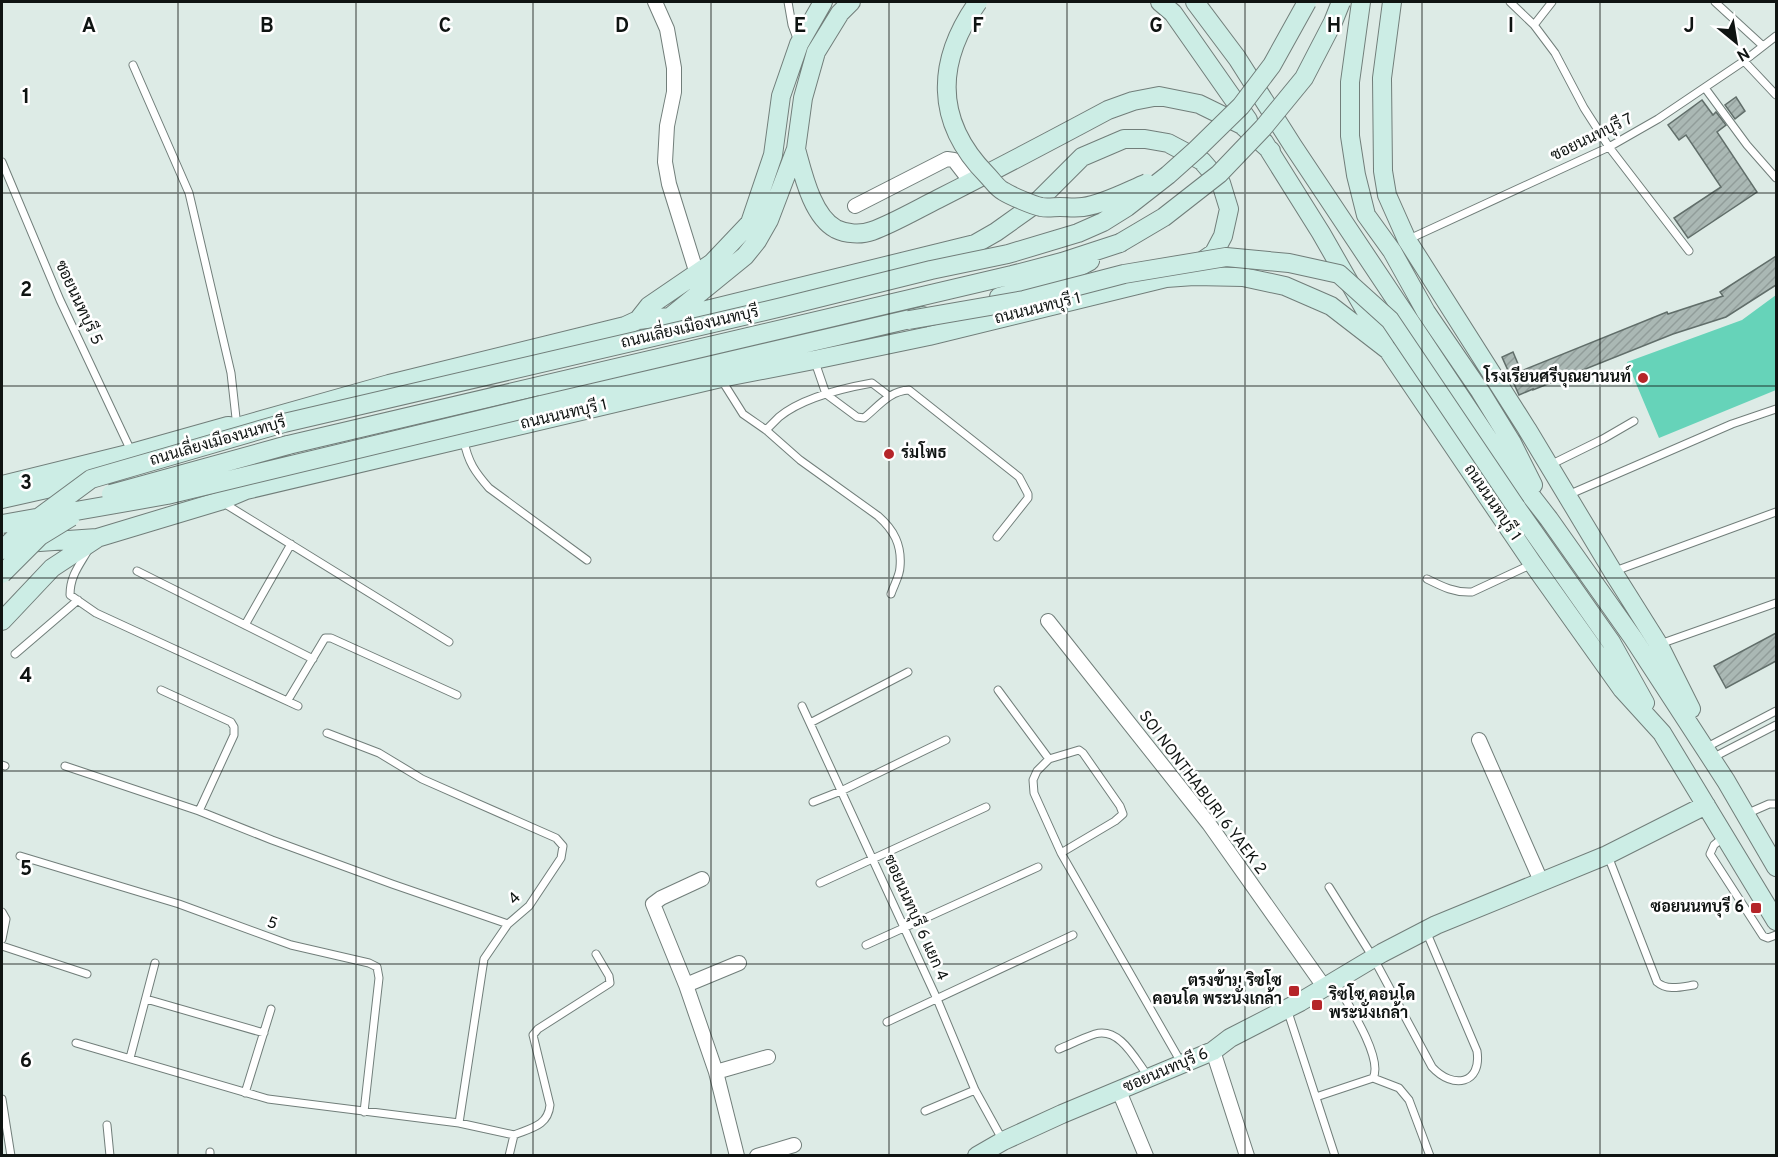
<svg xmlns="http://www.w3.org/2000/svg" width="1778" height="1157" font-family="Overpass,Sarabun,sans-serif">
<style>
.green{fill:#66d3b9}
.building{fill:url(#building-hatch);stroke:#616e6a;stroke-width:1.5}
.lines{fill:none;stroke-linecap:round;stroke-linejoin:round}
.lane-casing{stroke:#717e7a;stroke-width:9}
.street-casing{stroke:#717e7a;stroke-width:16}
.secondary-casing{stroke:#717e7a;stroke-width:20}
.lane{stroke:#fff;stroke-width:7}
.street{stroke:#fff;stroke-width:14}
.secondary{stroke:#ccede5;stroke-width:18}
.secondary-bridge-casing{stroke:#717e7a;stroke-width:20;stroke-linecap:butt}
.secondary-bridge{stroke:#ccede5;stroke-width:18}
.grid{fill:none;stroke:#0f1412;stroke-width:1.5;stroke-opacity:0.55}
.poi-dot{fill:#b52529;stroke:#fff;stroke-width:2}
.labels{text-anchor:middle;dominant-baseline:central;stroke-width:5;stroke-linejoin:round;paint-order:stroke}
.street-label{font-size:16px;fill:#0f1412;stroke:#fff}
.poi-label{font-size:16px;font-weight:bold;fill:#0f1412;stroke:#fff;text-anchor:end}
.grid-label{font-size:20px;text-anchor:middle;font-weight:bold;fill:#0f1412;stroke:#fff;stroke-width:5;stroke-linejoin:round;paint-order:stroke}
</style>
<defs>
<pattern id="building-hatch" width="6" height="6" patternUnits="userSpaceOnUse" patternTransform="scale(1.5)"><rect width="6" height="6" fill="#aab8b4"/><path d="M-1 1l2-2M0 6l6-6M5 7l2-2" fill="none" stroke="#919d9a"/></pattern>
</defs>
<rect width="100%" height="100%" fill="#ddebe6"/>
<!-- green -->
<path class="green" d="M1776 295V390L1659 438 1627 362 1742 320Z"/>
<!-- building -->
<path class="building" d="M1736 97 1745 111 1735 119 1725 105Z
M1702 100 1713 115 1716 112 1726 125 1717 132 1757 192 1688 238 1674 218 1721 187 1686 135 1679 140 1668 125Z
M1776 256V285L1726 317 1673 334 1533 390V389L1519 395 1502 357 1513 352 1521 371 1667 312 1668 314 1723 296 1720 292Z
M1776 633V661L1726 688 1714 666Z"/>
<g class="lines">
<!-- lane casing -->
<g class="lane-casing">
<path id="lane" d="M788 2 792 25 798 41
M1510 2 1534 25 1555 53 1584 108 1609 147 1689 251
M1715 2 1763 46
M1534 25 1552 2
M1744 61 1776 95
M133 65 189 193 231 373 237 427
M1705 88 1747 145 1776 178
M2 162 60 300 132 453
M1407 240 1609 147 1658 119 1744 61 1776 36
M815 362 826 394 857 417 864 418C879 406 889 391 909 390L1019 477 1028 494V498L997 537
M721 379 743 414 766 430 800 460 878 516C894 530 902 545 900 567 900 575 894 585 891 594
M766 430C770 426 775 421 779 417 802 398 844 388 872 383L889 396
M464 441C468 462 475 472 489 488L587 560
M1550 465 1603 439 1634 421
M1568 495 1732 424 1776 409
M222 502 449 642
M87 552C78 567 70 577 70 595L96 613 298 706
M137 571 313 659
M1615 571 1776 512
M1427 579C1443 587 1455 593 1472 592L1530 565
M245 625 291 544
M1660 644 1776 603
M15 654 78 600
M161 690 231 722 234 727V735L199 811
M998 690 1049 759
M288 700 325 638H331L457 695
M802 706 937 999 975 1090 1002 1139
M810 723 908 672
M327 733 379 753 422 779 556 838 563 846 561 858 529 906 508 924 484 959 459 1123
M1709 746 1776 711
M1714 757 1776 725
M2 765 5 766
M65 766 199 811 272 840 392 884 508 924
M813 802 841 791 946 740
M1746 814 1769 804H1776
M1725 836 1714 845 1710 854 1763 936 1768 938 1776 935
M1061 853 1115 821 1123 814 1120 806 1083 753 1079 750 1049 759 1037 771 1033 780 1034 793 1061 853 1182 1064
M20 856 179 904 291 945 369 963 377 967 379 978 364 1112
M1608 856 1657 982C1667 991 1681 987 1694 985
M820 883 986 807
M1329 887 1374 959 1432 1067C1453 1090 1482 1084 1477 1051L1426 931
M2 912 6 919 2 939
M866 945 1038 867
M2 946 87 974
M1335 982C1346 1001 1384 1058 1373 1078
M146 999 264 1033
M1287 1009 1335 1156
M887 1022 1073 935
M76 1043 268 1099 459 1123 514 1135
M1059 1049C1071 1044 1083 1038 1095 1034 1120 1027 1135 1059 1148 1076
M130 1058 155 963
M245 1093 271 1009
M1316 1097 1373 1078 1399 1088 1409 1100 1430 1156
M2 1099 11 1156
M925 1111 975 1090
M107 1125 110 1156
M210 1152V1156
M509 1156 514 1135C531 1128 548 1126 550 1105L533 1035 538 1029 610 983 609 976 596 954"/>
</g>
<!-- street casing -->
<g class="street-casing">
<path id="street" d="M655 2 667 29 674 68V92L667 126 665 162 669 184 697 274
M855 206 947 159 954 160 971 182
M1048 621 1209 824 1325 988
M1479 740 1541 881
M702 879 661 898 653 904 686 985 716 1072 737 1156
M686 985 739 963
M1213 1051 1247 1156
M716 1072 768 1057
M1119 1091 1146 1156
M757 1156 794 1145"/>
</g>
<!-- secondary casing -->
<g class="secondary-casing">
<path id="secondary" d="M1160 2 1173 13 1248 120
M1195 2 1237 58 1293 146 1497 452 1549 519 1633 638 1726 781 1776 867
M1361 2 1350 82V136L1356 175 1366 215 1392 251 1426 312 1480 391 1512 443 1533 485
M1392 2 1382 78 1383 171 1387 195 1407 240 1527 429 1613 572 1659 645 1691 709
M1264 142 1321 233 1384 343
M796 149C803 174 812 216 836 229 846 234 861 235 872 231 892 224 918 209 938 199 995 170 1052 140 1108 110L1133 101 1159 96 1199 104 1242 125 1271 151
M999 297C1031 289 1061 278 1090 261
M672 317 682 316 975 244 996 232 1034 205 1082 157 1124 139H1145L1168 143 1202 161 1221 183 1229 209 1223 236 1214 253 1198 264
M638 320 649 306 712 263 750 223 773 155 781 96 799 44 823 2
M541 405 923 316
M288 445 1012 275 1062 262 1120 243
M2 485 132 453 228 426 237 427 389 384 625 326 638 320 670 317 745 256 757 241 769 220 796 149 803 98 816 52 840 13 851 2
M2 499 91 479
M1516 507 1611 642 1645 703
M25 543 97 538 220 501 246 490 721 378 814 360 929 336 1166 278 1194 276 1243 277 1285 286 1331 306 1388 350 1533 564 1622 689 1662 733 1776 921
M2 621 52 568 96 539
M977 1156 1003 1141 1062 1114 1213 1051 1230 1038 1300 1002 1382 953 1436 925 1607 855 1706 805"/>
</g>
<!-- lane -->
<use href="#lane" class="lane"/>
<!-- street -->
<use href="#street" class="street"/>
<!-- secondary -->
<use href="#secondary" class="secondary"/>
<!-- secondary-bridge casing -->
<g class="secondary-bridge-casing">
<path id="secondary-bridge" d="M978 2C936 61 934 121 987 175 992 180 997 188 1003 191 1011 196 1032 205 1041 207 1047 208 1054 207 1060 207 1067 207 1075 208 1083 207 1104 204 1128 191 1147 183
M1120 243 1164 217 1219 174 1263 128 1304 78 1333 22 1341 2
M909 320 1024 300 1124 274 1226 257 1289 263 1339 274 1390 320 1516 507
M111 494 288 445
M2 524 167 495 541 405
M2 550 26 527 91 479 284 423 782 307 931 270 1008 254 1078 233 1103 222 1127 207 1168 175 1196 150 1241 106 1272 65 1307 2
M2 574 40 536 71 517"/>
</g>
<!-- secondary-bridge -->
<use href="#secondary-bridge" class="secondary-bridge"/>
</g>
<!-- grid -->
<path class="grid" d="M178 2V1156M356 2V1156M533 2V1156M711 2V1156M889 2V1156M1067 2V1156M1245 2V1156M1422 2V1156M1600 2V1156M2 193H1776M2 386H1776M2 578H1776M2 771H1776M2 964H1776"/>
<!-- markers -->
<g class="poi-dot">
<circle cx="1643" cy="378" r="6"/>
<circle cx="889" cy="454" r="6"/>
<rect x="1750" y="902" width="12" height="12" rx="3"/>
<rect x="1288" y="985" width="12" height="12" rx="3"/>
<rect x="1311" y="999" width="12" height="12" rx="3"/>
</g>
<g class="labels">
<!-- street labels -->
<g class="street-label">
<text transform="translate(1592 138) rotate(-26)">ซอยนนทบุรี 7</text>
<text transform="translate(78 303) rotate(65)">ซอยนนทบุรี 5</text>
<text transform="translate(1038 309) rotate(-14)">ถนนนนทบุรี 1</text>
<text transform="translate(690 328) rotate(-13)">ถนนเลี่ยงเมืองนนทบุรี</text>
<text transform="translate(564 415) rotate(-13)">ถนนนนทบุรี 1</text>
<text transform="translate(218 442) rotate(-16)">ถนนเลี่ยงเมืองนนทบุรี</text>
<text transform="translate(1492 503) rotate(56)">ถนนนนทบุรี 1</text>
<text transform="translate(1202 793) rotate(53)">SOI NONTHABURI 6 YAEK 2</text>
<text transform="translate(515 899) rotate(-46)">4</text>
<text transform="translate(915 918) rotate(66)">ซอยนนทบุรี 6 แยก 4</text>
<text transform="translate(272 924) rotate(20)">5</text>
<text transform="translate(1166 1071) rotate(-23)">ซอยนนทบุรี 6</text>
</g>
<!-- poi labels -->
<g class="poi-label">
<text x="1631" y="378">โรงเรียนศรีบุณยานนท์</text>
<text x="901" y="454" text-anchor="start">ร่มโพธ</text>
<text x="1744" y="908">ซอยนนทบุรี 6</text>
<text x="1282" y="982">ตรงข้าม ริซโซ<tspan x="1282" dy="18">คอนโด พระนั่งเกล้า</tspan></text>
<text x="1329" y="996" text-anchor="start">ริซโซ คอนโด<tspan x="1329" dy="18">พระนั่งเกล้า</tspan></text>
</g>
</g>
<g class="grid-label">
<text x="89" y="32">A</text>
<text x="267" y="32">B</text>
<text x="445" y="32">C</text>
<text x="622" y="32">D</text>
<text x="800" y="32">E</text>
<text x="978" y="32">F</text>
<text x="1156" y="32">G</text>
<text x="1334" y="32">H</text>
<text x="1511" y="32">I</text>
<text x="1689" y="32">J</text>
<text x="26" y="103">1</text>
<text x="26" y="296">2</text>
<text x="26" y="489">3</text>
<text x="26" y="682">4</text>
<text x="26" y="875">5</text>
<text x="26" y="1067">6</text>
</g>
<!-- border -->
<rect width="1778" height="1157" fill="none" stroke="#0f1412" stroke-width="6"/>
<!-- north arrow -->
<g transform="translate(1736 42) rotate(150)" stroke="#ffffff" stroke-width="4.5" paint-order="stroke">
<path d="M0-4.5L10 22L0 15L-10 22Z" fill="#0f1412"/>
<text y="-9" font-size="16" font-weight="bold" text-anchor="middle" fill="#0f1412">N</text>
</g>
</svg>
